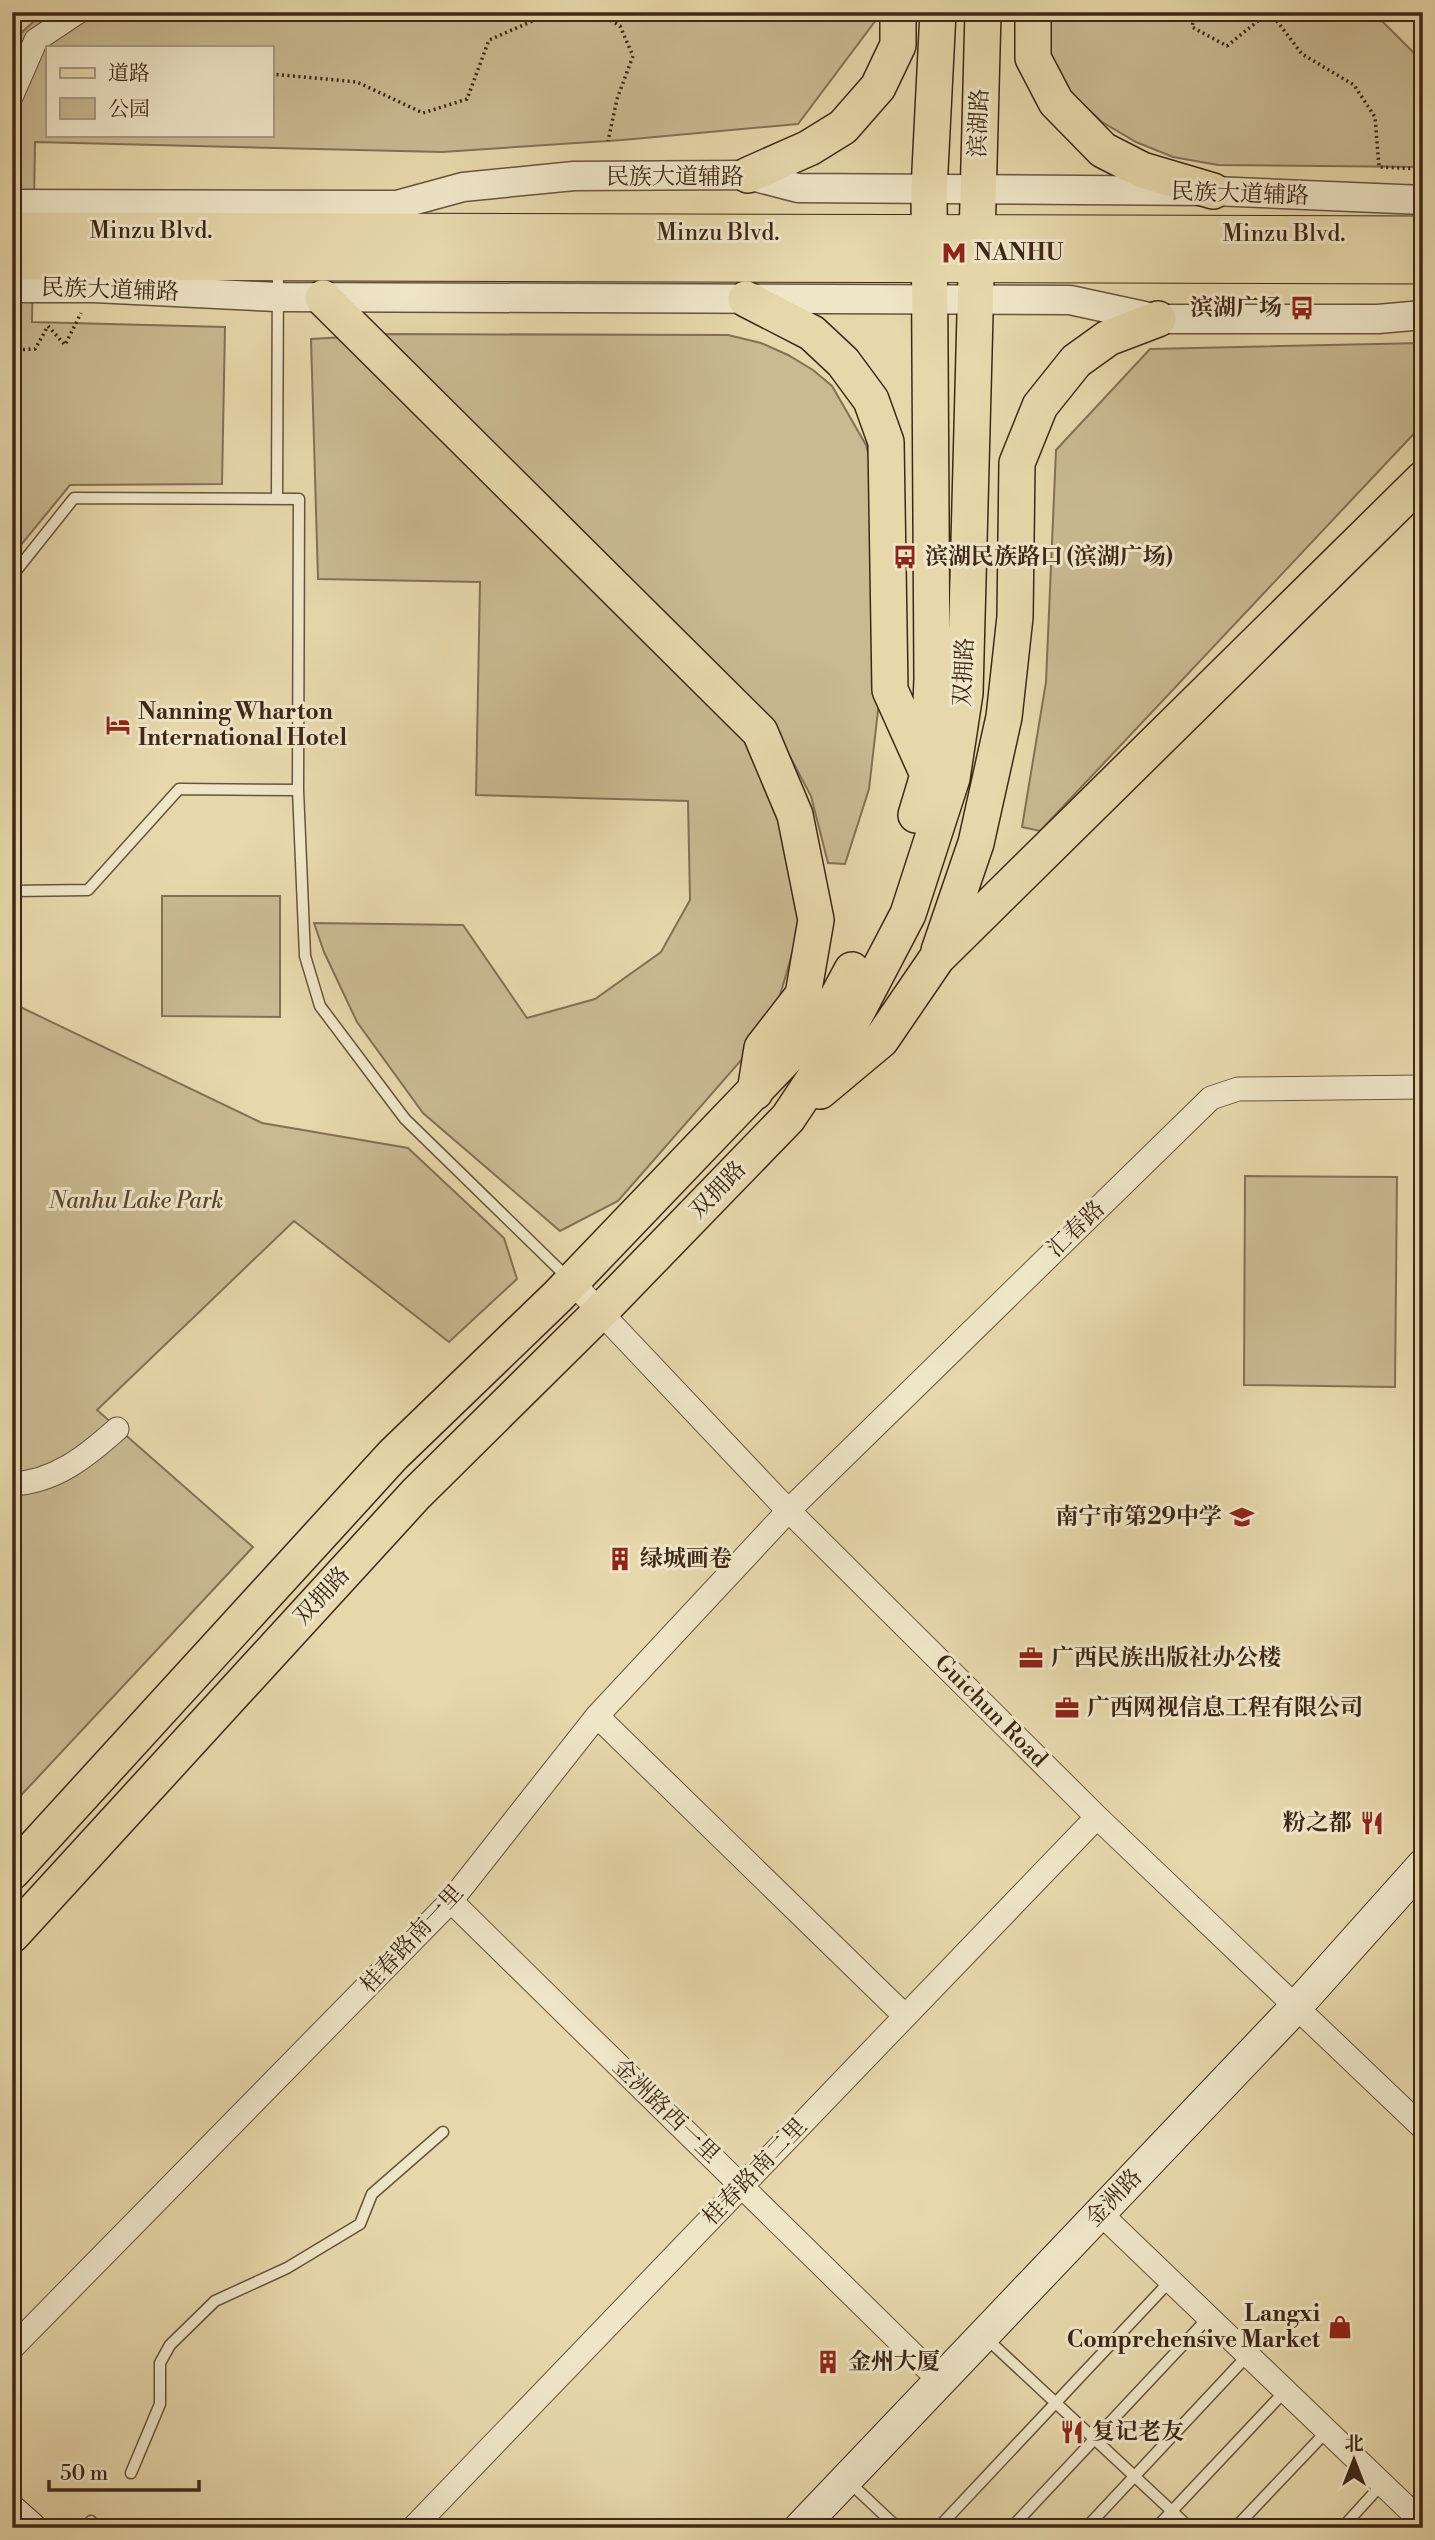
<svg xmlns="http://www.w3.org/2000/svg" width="1435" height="2540" font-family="'Libre Bodoni','Noto Serif SC',serif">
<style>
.green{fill:#c9ba92;stroke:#847055;stroke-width:2;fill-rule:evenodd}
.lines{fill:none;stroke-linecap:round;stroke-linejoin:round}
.service-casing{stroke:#68533d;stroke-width:13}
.minor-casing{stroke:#68533d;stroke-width:25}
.tertiary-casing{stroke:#68533d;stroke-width:31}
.secondary-casing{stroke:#3e2718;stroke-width:34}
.primary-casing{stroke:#3e2718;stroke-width:38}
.trunk-casing{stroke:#3e2718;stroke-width:39}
.path{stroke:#3e2718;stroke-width:3.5;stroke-dasharray:2 3.5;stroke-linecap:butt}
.service{stroke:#efe6c8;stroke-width:10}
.minor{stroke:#efe6c8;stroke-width:23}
.tertiary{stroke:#efe6c8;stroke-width:28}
.secondary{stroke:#efe6c8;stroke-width:32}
.primary{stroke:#e6d8ab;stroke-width:35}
.trunk{stroke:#e6d8ab;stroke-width:37}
.labels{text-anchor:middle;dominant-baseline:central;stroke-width:6;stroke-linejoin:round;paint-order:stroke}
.street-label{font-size:23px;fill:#3e2718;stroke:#efe6c8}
.poi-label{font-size:23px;font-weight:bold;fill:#3e2718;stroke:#efe6c8;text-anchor:start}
.park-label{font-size:23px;font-style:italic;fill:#5a4430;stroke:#efe6c8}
</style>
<rect width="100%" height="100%" fill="#e6d8ab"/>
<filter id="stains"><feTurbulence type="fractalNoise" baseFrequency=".00286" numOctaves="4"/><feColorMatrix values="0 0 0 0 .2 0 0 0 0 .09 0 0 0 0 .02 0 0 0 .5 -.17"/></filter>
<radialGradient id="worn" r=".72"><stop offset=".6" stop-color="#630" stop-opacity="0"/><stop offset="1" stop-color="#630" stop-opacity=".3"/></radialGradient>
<!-- green -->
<path class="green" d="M44 12H882L798 124 622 140 442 152 35 142 32 322 225 327 222 484 70 485 12 556V48L20 34ZM47 47H271V135H47Z
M1041 12H1373L1423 62V167L1218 165 1173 157 1136 142 1102 122 1074 96 1053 71Z
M376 334 728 335 761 343 788 355 813 370 832 386 866 445 883 512 882 676 869 789 845 864 828 863 811 796 770 719Z
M345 337 747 743 780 819 802 920 771 1026 618 1201 560 1231 423 1113 357 1022 324 952 314 923 463 925 527 1018 595 999 661 952 690 900 688 801 476 795 480 582 318 579 311 339Z
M1423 343V424L1040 831 1022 827 1046 682 1056 450 1150 349Z
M162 896H280V1017L162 1016Z
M12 1003 262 1123 408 1148 504 1238 517 1279 449 1342 294 1221 97 1410 253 1547 12 1805Z
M1245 1176 1397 1177 1395 1387 1244 1385Z"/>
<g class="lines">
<!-- service casing -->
<g class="service-casing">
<path id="service" d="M277 496 278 268
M12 576 74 498 299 499 298 790 179 789 88 890 12 891
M298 790 305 956 320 1006 405 1119 569 1279
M985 2337 1190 2528
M131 2473 160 2404V2363L170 2345 215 2301 287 2268 360 2224 372 2194 443 2132
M849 2482 898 2528
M1408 2509 1423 2494
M85 2528 91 2521
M938 2528 1171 2280
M1011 2528 1209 2317
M1086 2528 1248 2355
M1156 2528 1285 2391
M1235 2528 1327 2431
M1342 2528 1382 2484"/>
</g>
<!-- minor casing -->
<g class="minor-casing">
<path id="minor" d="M12 95 36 40 78 12
M572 1282 781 1503 1097 1817 1423 2128
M12 1484C55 1482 87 1456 117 1429
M597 1716 905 2016
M451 1901 940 2381
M1100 2213 1423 2523
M12 2348 451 1901 597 1716 789 1510 1211 1098 1238 1089 1423 1087
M413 2528 1097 1817"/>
</g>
<!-- tertiary casing -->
<g class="tertiary-casing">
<path id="tertiary" d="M12 204 397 205 463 187 574 176 748 175 798 188 1213 191 1423 200
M12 288H94L277 297 1070 300 1158 319H1378L1423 315"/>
</g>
<!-- secondary casing -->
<g class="secondary-casing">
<path id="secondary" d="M12 2512 30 2528
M800 2528 1296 2007 1423 1865"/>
</g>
<!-- primary casing -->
<g class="primary-casing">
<path id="primary" d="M1033 12V58L1056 102 1103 150 1142 170 1213 191
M748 175 809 148 843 127 878 87 898 45V12
M323 298 760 732 795 815 816 920 803 995 762 1048 755 1092
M746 299 812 333 843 362 871 400 886 442 890 690 925 768
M916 815 928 775 932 679 929 190 938 12
M939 951 976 843 1004 717 1015 617 1017 463 1040 406 1076 361 1108 338 1158 319
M820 1091 881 1040 937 958 1423 479
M12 1872 393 1455 558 1296 829 1013 852 970
M12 1935 416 1494 600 1312 788 1118 850 1025 908 914 952 778 965 693 983 12"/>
</g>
<!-- trunk casing -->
<g class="trunk-casing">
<path id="trunk" d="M12 231 1423 235
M12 261 1423 265"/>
</g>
<!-- path -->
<path class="path" d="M526 12 530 22
M596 12 620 26 633 56 617 99 608 141
M1195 12 1192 27 1227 46 1269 12
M1270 12 1302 54 1354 85 1375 117 1379 167 1423 169
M271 74 357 82 423 113 467 99 489 40 537 19 562 12
M12 350 35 349 48 326 65 345 81 313"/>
<!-- service -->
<use href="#service" class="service"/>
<!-- minor -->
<use href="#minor" class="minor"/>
<!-- tertiary -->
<use href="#tertiary" class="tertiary"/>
<!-- secondary -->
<use href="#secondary" class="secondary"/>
<!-- primary -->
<use href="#primary" class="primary"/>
<!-- trunk -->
<use href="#trunk" class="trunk"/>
</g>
<!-- icons -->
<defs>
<g id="metro-bare" transform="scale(1.89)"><path d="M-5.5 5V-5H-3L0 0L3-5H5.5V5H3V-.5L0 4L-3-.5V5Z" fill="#8f2418" stroke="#efe6c8" stroke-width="2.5" paint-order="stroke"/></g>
<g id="bus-bare" transform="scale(1.89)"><path d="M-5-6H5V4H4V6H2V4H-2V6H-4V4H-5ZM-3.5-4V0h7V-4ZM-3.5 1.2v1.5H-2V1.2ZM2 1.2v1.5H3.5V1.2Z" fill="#8f2418" stroke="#efe6c8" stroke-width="2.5" paint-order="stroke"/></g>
<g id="hotel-bare" transform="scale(1.89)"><path d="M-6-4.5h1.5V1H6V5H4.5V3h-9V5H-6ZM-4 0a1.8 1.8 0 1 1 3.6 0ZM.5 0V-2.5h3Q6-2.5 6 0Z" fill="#8f2418" stroke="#efe6c8" stroke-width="2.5" paint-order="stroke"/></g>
<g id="school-bare" transform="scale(1.89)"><path d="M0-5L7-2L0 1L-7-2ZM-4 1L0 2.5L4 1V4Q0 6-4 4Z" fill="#8f2418" stroke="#efe6c8" stroke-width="2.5" paint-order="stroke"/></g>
<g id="building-bare" transform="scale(1.89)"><path d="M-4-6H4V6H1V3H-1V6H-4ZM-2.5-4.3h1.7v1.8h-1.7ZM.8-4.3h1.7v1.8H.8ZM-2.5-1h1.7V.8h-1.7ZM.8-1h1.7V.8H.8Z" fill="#8f2418" stroke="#efe6c8" stroke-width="2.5" paint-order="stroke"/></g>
<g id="office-bare" transform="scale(1.89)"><path d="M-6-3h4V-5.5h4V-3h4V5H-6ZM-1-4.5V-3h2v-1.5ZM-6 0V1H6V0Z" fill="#8f2418" stroke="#efe6c8" stroke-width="2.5" paint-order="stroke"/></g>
<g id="restaurant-bare" transform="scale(1.89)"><path d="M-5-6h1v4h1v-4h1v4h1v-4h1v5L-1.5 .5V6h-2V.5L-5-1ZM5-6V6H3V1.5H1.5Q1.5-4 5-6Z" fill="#8f2418" stroke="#efe6c8" stroke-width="2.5" paint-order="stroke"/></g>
<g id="shop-bare" transform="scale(1.89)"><path d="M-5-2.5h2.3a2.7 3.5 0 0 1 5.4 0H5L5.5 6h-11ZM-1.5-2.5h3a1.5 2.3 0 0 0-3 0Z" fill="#8f2418" stroke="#efe6c8" stroke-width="2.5" paint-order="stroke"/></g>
</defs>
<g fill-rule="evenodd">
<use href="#metro-bare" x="954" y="253"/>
<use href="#bus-bare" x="1302" y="308"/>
<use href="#bus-bare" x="905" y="557"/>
<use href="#hotel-bare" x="118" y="725"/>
<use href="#school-bare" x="1242" y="1517"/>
<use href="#building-bare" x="620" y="1559"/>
<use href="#office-bare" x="1031" y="1658"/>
<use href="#office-bare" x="1067" y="1708"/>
<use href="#restaurant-bare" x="1372" y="1823"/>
<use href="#shop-bare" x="1340" y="2327"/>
<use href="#building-bare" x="828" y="2362"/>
<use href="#restaurant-bare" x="1072" y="2432"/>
</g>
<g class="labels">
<!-- street labels -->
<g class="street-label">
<text transform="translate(979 123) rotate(-88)">滨湖路</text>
<text x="675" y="177">民族大道辅路</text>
<text transform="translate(1240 194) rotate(2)">民族大道辅路</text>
<text x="151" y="231">Minzu Blvd.</text>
<text x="718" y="233">Minzu Blvd.</text>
<text x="1284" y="234">Minzu Blvd.</text>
<text transform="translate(110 290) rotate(2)">民族大道辅路</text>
<text transform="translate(964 672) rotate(-87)">双拥路</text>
<text transform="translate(718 1190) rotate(-46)">双拥路</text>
<text transform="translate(1076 1229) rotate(-44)">汇春路</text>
<text transform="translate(322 1596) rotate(-47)">双拥路</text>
<text transform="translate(991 1711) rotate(45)">Guichun Road</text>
<text transform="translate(412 1939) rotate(-47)">桂春路南一里</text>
<text transform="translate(666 2111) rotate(44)">金洲路西一里</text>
<text transform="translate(755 2172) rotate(-46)">桂春路南二里</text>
<text transform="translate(1114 2198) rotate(-46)">金洲路</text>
</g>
<!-- poi labels -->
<g class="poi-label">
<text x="974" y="253">NANHU</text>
<text x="1282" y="308" text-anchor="end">滨湖广场</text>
<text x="925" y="557">滨湖民族路口 (滨湖广场)</text>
<text x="138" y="712">Nanning Wharton<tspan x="138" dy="26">International Hotel</tspan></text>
<text x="1222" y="1517" text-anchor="end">南宁市第29中学</text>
<text x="640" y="1559">绿城画卷</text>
<text x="1051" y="1658">广西民族出版社办公楼</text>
<text x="1087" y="1708">广西网视信息工程有限公司</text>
<text x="1352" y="1823" text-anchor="end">粉之都</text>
<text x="1320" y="2314" text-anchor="end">Langxi<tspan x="1320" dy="26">Comprehensive Market</tspan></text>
<text x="848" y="2362">金州大厦</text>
<text x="1092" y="2432">复记老友</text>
</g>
<!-- park labels -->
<g class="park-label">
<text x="136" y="1201">Nanhu Lake Park</text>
</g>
</g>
<!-- margin -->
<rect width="1435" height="2540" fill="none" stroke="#e6d8ab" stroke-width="42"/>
<rect x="14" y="14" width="1407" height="2512" fill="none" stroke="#3e2718" stroke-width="3.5"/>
<rect x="21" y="21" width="1393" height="2498" fill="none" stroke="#3e2718" stroke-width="2"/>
<!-- legend -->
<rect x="46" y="46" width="228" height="91" fill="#efe6c8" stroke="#a89a82" stroke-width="2"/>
<rect x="60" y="68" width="35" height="10" fill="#e6d8ab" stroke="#a89a82" stroke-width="2"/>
<text x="108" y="80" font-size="21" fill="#3e2718">道路</text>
<rect x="60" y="98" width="35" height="21" fill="#c9ba92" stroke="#a89a82" stroke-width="2"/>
<text x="108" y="116" font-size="21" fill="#3e2718">公园</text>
<!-- north arrow -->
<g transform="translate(1354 2460)" stroke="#efe6c8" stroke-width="5" paint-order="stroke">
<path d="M0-5L12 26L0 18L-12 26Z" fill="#3e2718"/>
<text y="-10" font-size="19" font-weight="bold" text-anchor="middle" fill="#3e2718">北</text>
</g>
<!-- scale -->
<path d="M49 2480v10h150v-10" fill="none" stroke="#3e2718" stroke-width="3.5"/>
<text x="60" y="2480" font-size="21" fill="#3e2718" stroke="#efe6c8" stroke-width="5" paint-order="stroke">50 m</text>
<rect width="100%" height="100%" filter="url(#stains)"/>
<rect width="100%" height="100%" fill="url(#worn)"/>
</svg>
